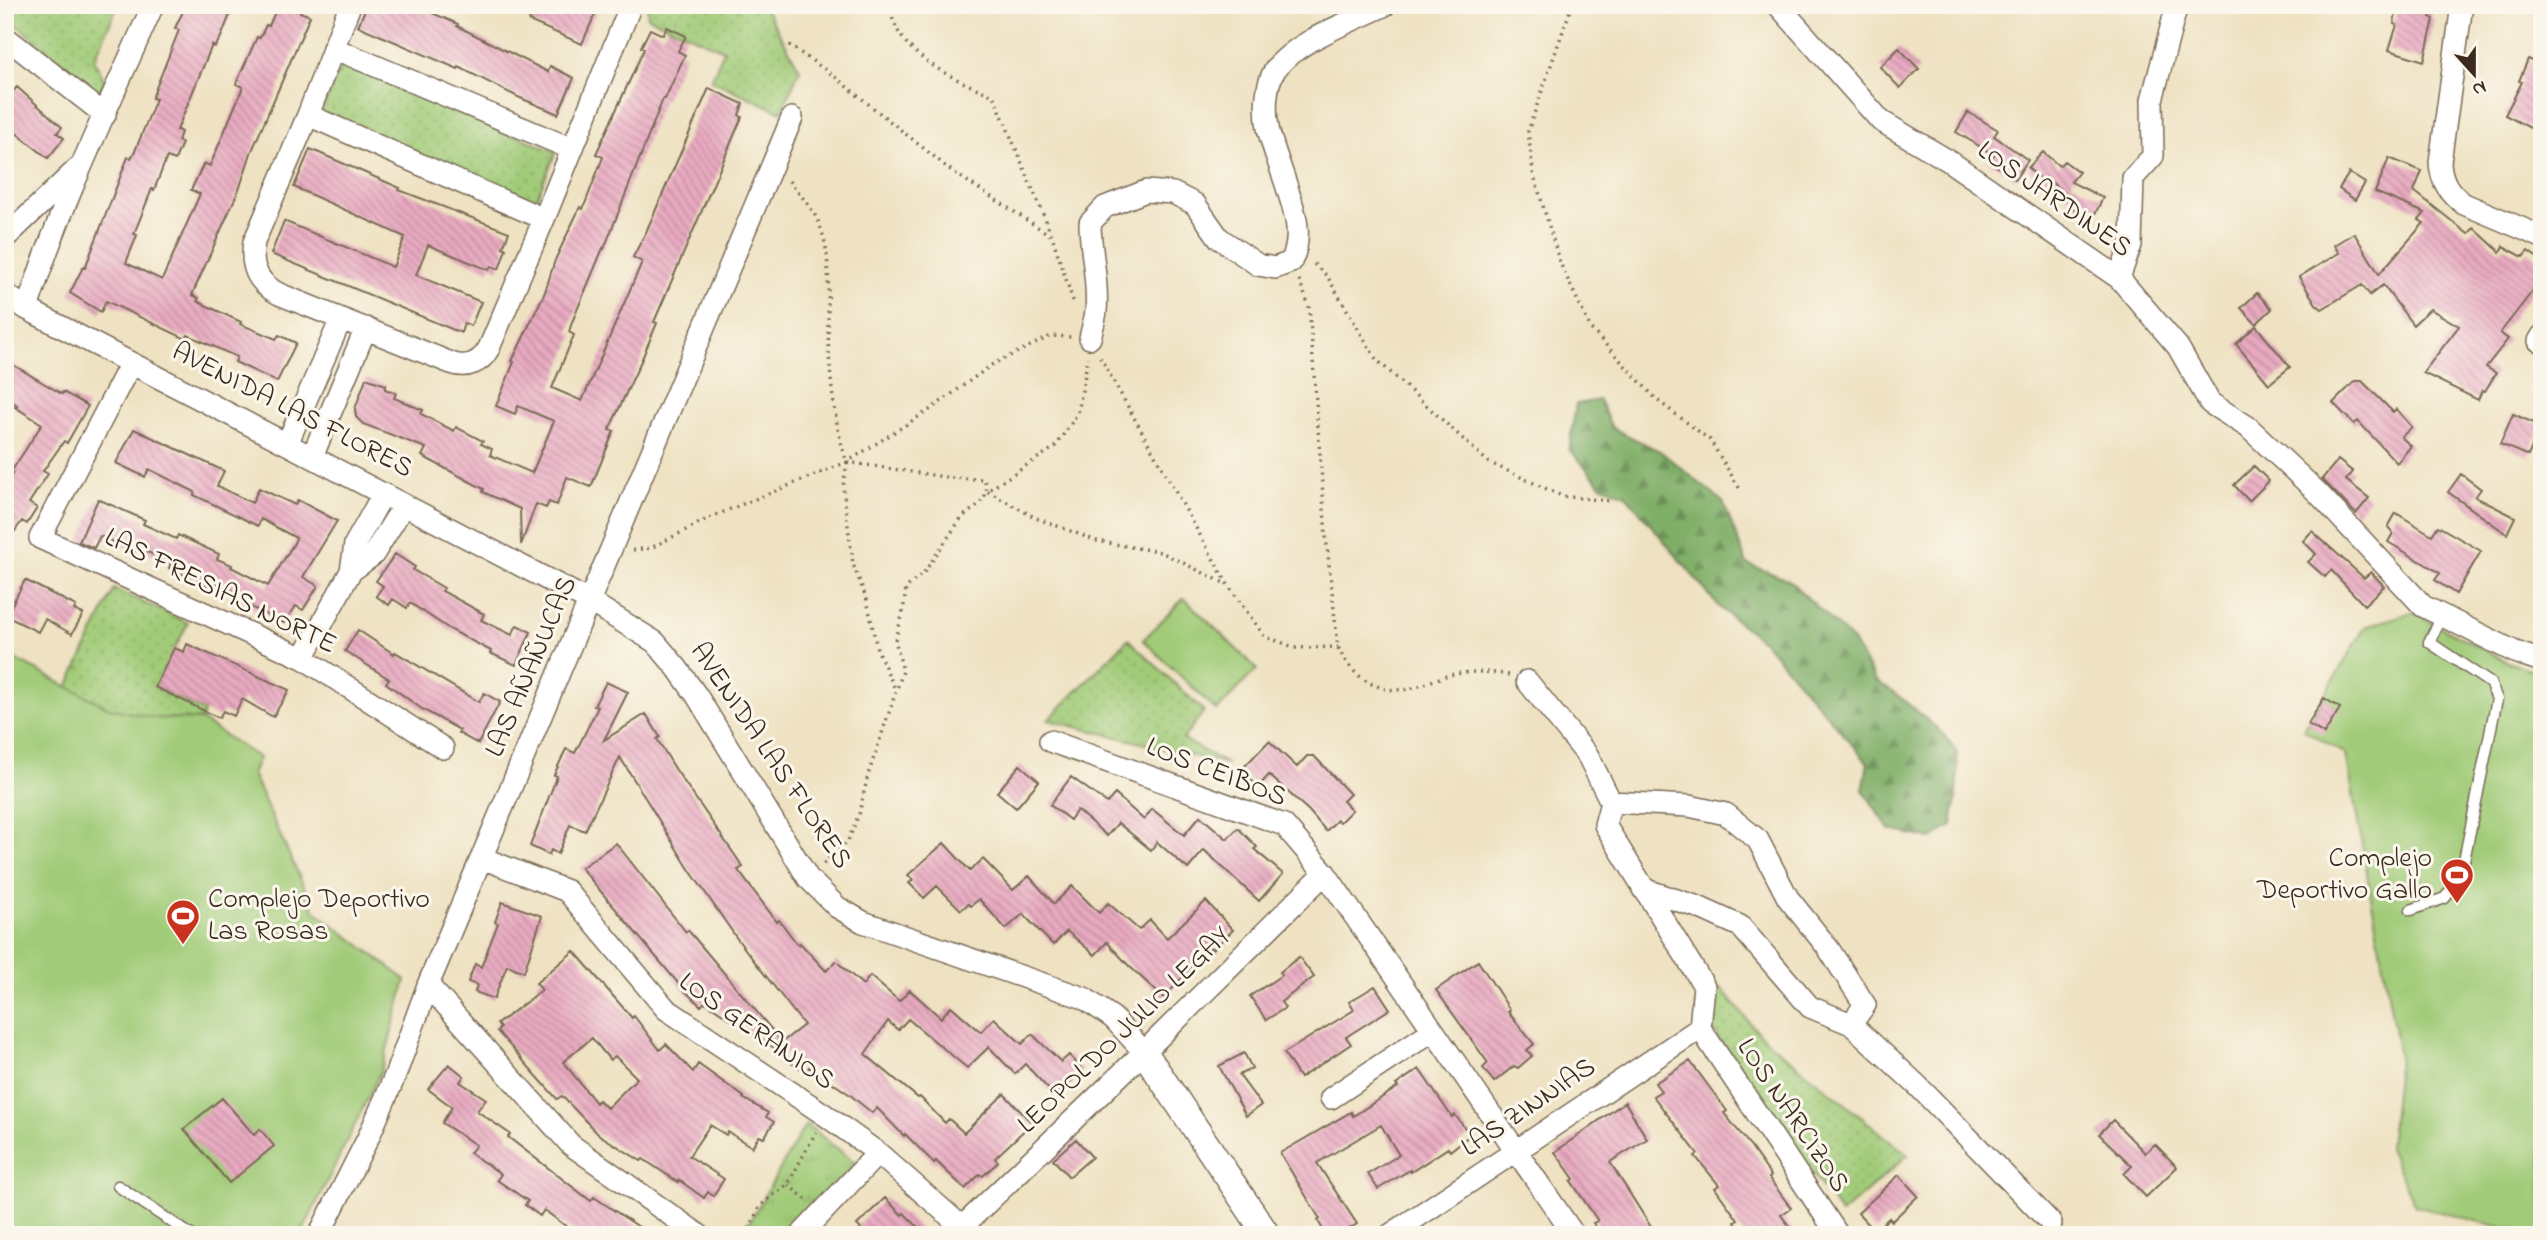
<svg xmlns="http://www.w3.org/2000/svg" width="2547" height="1240" font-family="'Indie Flower',sans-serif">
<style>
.grass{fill:url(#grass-tufts);stroke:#6e7a4b;stroke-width:2}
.forest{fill:url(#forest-firs);stroke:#5e6c43;stroke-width:2}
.park{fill:url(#park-dots);stroke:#6e7a4b;stroke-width:2}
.garden{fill:#a1cb78;stroke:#6e7a4b;stroke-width:2}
.building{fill:url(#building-back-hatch);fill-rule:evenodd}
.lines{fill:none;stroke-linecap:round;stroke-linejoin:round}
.service-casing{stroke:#7a6a57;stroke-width:13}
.minor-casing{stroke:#7a6a57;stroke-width:24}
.tertiary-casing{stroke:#7a6a57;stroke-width:29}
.path{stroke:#7a6a57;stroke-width:3.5;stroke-dasharray:2 5;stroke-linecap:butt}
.service{stroke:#fff;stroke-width:10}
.minor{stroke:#fff;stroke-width:21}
.tertiary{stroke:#fff;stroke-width:26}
.labels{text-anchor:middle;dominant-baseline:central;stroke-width:6;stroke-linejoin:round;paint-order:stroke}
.street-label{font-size:28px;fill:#3b2a1e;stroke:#fbf7ec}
.poi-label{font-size:28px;fill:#3b2a1e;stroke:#fbf7ec;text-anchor:end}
</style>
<defs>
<pattern id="grass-tufts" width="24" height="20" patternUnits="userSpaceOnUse" patternTransform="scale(1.75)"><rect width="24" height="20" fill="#a1cb78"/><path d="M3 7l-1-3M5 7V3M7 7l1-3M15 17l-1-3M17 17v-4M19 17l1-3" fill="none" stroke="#8cae67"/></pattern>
<pattern id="forest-firs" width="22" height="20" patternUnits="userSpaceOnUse" patternTransform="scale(1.75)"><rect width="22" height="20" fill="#80af68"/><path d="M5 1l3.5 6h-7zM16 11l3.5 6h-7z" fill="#6a8f55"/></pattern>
<pattern id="park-dots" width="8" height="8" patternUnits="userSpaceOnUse" patternTransform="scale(1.75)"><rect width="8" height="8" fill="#a1cb78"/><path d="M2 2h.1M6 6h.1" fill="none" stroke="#8cae67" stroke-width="1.8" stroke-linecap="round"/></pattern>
<pattern id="building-back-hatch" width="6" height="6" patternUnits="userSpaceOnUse" patternTransform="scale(1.75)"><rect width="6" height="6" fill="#e9aac1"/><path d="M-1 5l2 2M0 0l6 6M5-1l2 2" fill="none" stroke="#be8b9c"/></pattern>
</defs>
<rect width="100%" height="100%" fill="#fbf7ec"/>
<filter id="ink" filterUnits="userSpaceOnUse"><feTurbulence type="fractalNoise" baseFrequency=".0143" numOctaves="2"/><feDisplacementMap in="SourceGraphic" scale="14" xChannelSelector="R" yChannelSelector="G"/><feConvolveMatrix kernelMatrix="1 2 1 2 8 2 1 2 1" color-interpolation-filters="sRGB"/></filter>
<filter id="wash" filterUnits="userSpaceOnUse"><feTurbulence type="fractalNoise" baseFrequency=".00686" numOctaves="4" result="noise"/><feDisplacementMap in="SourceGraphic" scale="28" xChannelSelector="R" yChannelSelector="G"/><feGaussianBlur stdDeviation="1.57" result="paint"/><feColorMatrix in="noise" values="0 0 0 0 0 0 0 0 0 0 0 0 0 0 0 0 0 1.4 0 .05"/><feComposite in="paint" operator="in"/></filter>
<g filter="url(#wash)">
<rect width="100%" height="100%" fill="#efe2c2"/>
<!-- grass -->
<path class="grass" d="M806 1124 856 1163 789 1235H746L743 1233Z"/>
<!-- forest -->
<path class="forest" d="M1599 400 1612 428 1660 451 1723 502 1747 564 1789 580 1853 641 1875 680 1900 697 1941 732 1957 751 1958 786 1952 825 1932 839 1890 830 1863 790 1868 763 1766 644 1719 607 1626 495 1602 486 1569 449 1576 404Z"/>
<!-- park -->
<path class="park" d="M7 5H118L94 60 107 85 104 98 5 15Z
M647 5H763L800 69 781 112 711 80 724 50 648 17Z
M342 63 556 152 535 202 321 113Z
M114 589 188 623 155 687 204 711 201 720 154 718 109 708 68 687Z
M1128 639 1204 711 1183 739 1227 764 1048 720Z
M1721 988 1759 1034 1908 1155 1841 1214 1696 1006Z"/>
<!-- garden -->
<path class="garden" d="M1184 598 1257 669 1217 711 1143 640Z
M2412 612 2508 662 2542 673V1235H2533L2415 1206 2389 1148 2399 1056 2346 754 2304 730 2365 627Z
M5 654 109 708 154 718 201 720 259 758 252 774 315 911 406 980 381 1071 301 1235H5Z"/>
<g id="blocks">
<!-- building -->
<path class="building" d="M186 5H194L209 12 212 5H234L221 37 215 47 212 45 177 130 181 132 178 141 182 143 175 160 167 157 154 190 152 189 134 234 137 235 126 263 162 280 200 194 191 190 204 163 210 166 243 87 236 84 257 37 260 38 266 25 269 26 278 5H302L300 12 310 16 251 153 240 187 192 295 199 298 197 301 241 322 240 324 276 339 279 335 296 343 277 382 235 362 237 357 188 335 186 339 106 301 101 312 70 293 83 267 85 268 128 157 131 158 135 151 156 99 152 98 179 30 175 28Z
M367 5H428L425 10 458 24 457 26 548 72 550 66 574 78 558 114 518 97 459 67 458 69 358 26Z
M536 5H599L582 44 529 21Z
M2397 5 2431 9 2430 17 2434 19 2424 61 2389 50 2397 25 2394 24Z
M667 27 686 36 678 51 685 55 665 99H663L604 249 603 248 572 322 569 332 574 335 552 388 582 401 642 262 633 257 646 232 709 88 743 104 739 115 742 117 654 322 657 323 641 361 609 430 614 431 591 487 567 477 557 505 549 502 546 508 536 504 521 545 520 509 483 492 484 489 422 456 426 448 363 424 356 417 355 409 366 378 386 385 385 389 396 393 394 398 423 410 421 414 454 431 456 427 483 441 481 444 492 449 490 455 532 473 554 421 518 406 515 414 496 406 514 362 512 361 545 292 555 260 580 207 583 209 603 157 596 154 644 49 641 47 650 29 663 35Z
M1899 48 1919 69 1900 88 1880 67Z
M2528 59 2542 65V134L2505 115 2522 82 2519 81Z
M17 87 62 127 57 133 64 138 48 158 15 132 5 143V99Z
M1968 112 1998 130 1994 136 2028 160 2015 179 1989 161 1994 155 1956 132Z
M310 149 400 188 399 190 509 232 503 247 506 249 499 269 491 266 489 270 428 245 416 275 481 302 471 326 464 323 461 333 271 254 284 221 393 267 405 237 294 187Z
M2043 152 2059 166 2064 161 2079 172 2071 182 2103 198 2093 218 2074 209 2077 203 2045 177 2042 181 2028 168Z
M2389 158 2422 171 2414 191 2468 234 2474 228 2500 252 2503 246 2523 257 2528 251 2542 261V279L2500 333 2508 339 2486 367 2496 373 2485 391 2482 390 2478 400 2423 373 2459 326 2430 309 2413 325 2383 285 2370 295 2362 285 2322 309 2316 304 2299 277 2339 253 2334 245 2354 233 2379 274 2424 223 2419 220 2425 213 2375 192Z
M2349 173 2365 183 2355 200 2339 189Z
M2257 293 2272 309 2256 324 2241 308Z
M2256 326 2290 367 2269 384 2236 344Z
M5 360 62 394 63 392 88 406 67 443 64 441 43 471 48 474 29 503 37 508 27 524 22 521 5 545V485L13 473 11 472 42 424 15 407 17 405 5 397Z
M2355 381H2362L2393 412 2396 409 2412 427 2401 437 2411 446 2397 463 2358 421 2354 424 2333 403Z
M2513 414 2541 426 2528 456 2500 444Z
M134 429 224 471 217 486 252 503 259 488 295 505 298 500 337 521 303 577 318 586 303 610 296 606 284 623 240 602 243 596 211 580 208 587 169 568 171 563 137 547 135 552 100 536 94 548 79 542 98 499 145 520 143 524 176 539 178 535 219 554 217 559 232 565 231 567 268 586 294 543 296 538 261 519 258 526 194 495 195 492 149 469 145 477 116 463Z
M2338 460 2353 472 2346 480 2369 498 2356 514 2322 479Z
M2254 466 2269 481 2249 501 2234 485Z
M2461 474 2481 489 2475 497 2515 517 2507 534 2448 492Z
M2396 513 2432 535 2438 526 2481 551 2456 594 2435 580 2440 573 2388 542 2393 533 2388 527Z
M2312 531 2364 578 2371 572 2384 586 2364 605 2331 570 2325 577 2308 562 2316 554 2303 541Z
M395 554 415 567 413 570 444 588 442 591 484 614 481 620 512 635 517 625 531 632 516 665 490 653 491 651 451 630 410 603 407 608 393 599 389 605 376 596 383 586 376 581Z
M25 580 76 606 74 610 83 614 72 634 45 619 38 632 6 616Z
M358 630 394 654 395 652 479 702 484 693 500 702 478 744 458 733 460 730 422 709 386 683 389 679 345 651Z
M187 644 289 690 273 717 242 699 234 716 223 711 219 718 155 687 174 648 184 652Z
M606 682 628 692 604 740 646 714 660 737 657 739 676 770 743 867 738 870 777 922 779 920 798 945 800 943 826 971 836 961 863 985 870 976 899 1001 910 990 941 1018 951 1006 981 1032 994 1018 1022 1044 1032 1034 1061 1062 1069 1055 1083 1070 1055 1096 1025 1064 1015 1074 989 1047 967 1068 908 1019 898 1030 888 1021 865 1054 918 1098 920 1097 945 1123 949 1119 964 1133 1004 1094 1032 1123 995 1158 998 1162 983 1176 980 1174 965 1189 936 1161 934 1163 905 1134 904 1136 877 1108 872 1113 849 1094 809 1067 806 1072 786 1060 788 1057 705 1002 701 1006 683 989 581 868 616 843 686 932 688 930 782 1042 804 1025 738 940 689 869 620 757 585 831 570 825 558 854 551 850 549 855 530 846 557 776 554 775 566 749 575 753 598 707 594 706Z
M2324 698 2340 708 2324 734 2308 724Z
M1269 741 1297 767 1307 756H1314L1350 794 1343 801 1352 810 1340 822 1337 820 1326 831 1309 811 1269 775 1258 787 1241 770Z
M1020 765 1039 781 1016 808 997 792Z
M1071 777 1107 803 1115 794 1144 820 1152 809 1184 835 1200 816 1227 839 1238 828 1257 847 1254 849 1283 874 1259 901 1204 850 1188 869 1157 842 1151 850 1118 823 1107 836 1077 810 1070 820 1050 805Z
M944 843 970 871 983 859 1013 890 1029 876 1054 904 1072 886 1099 913 1108 903 1139 930 1150 920 1167 938 1206 901 1233 930 1212 950 1210 947 1164 998 1129 966 1107 942 1095 955 1067 931 1053 945 1023 914 1006 929 979 899 971 906 968 904 961 910 937 886 924 898 909 883 913 880 908 875Z
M502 902 542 916 524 972 507 965 494 999 475 992 477 985 468 982 475 964 481 967 498 923 495 922Z
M574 951 632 1018 634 1016 660 1050 666 1044 693 1072 698 1064 744 1097 743 1098 768 1113 766 1117 774 1122 764 1138 759 1136 752 1147 728 1132 726 1135 710 1125 689 1156 724 1179 713 1196 708 1192 704 1198 679 1180 678 1182 643 1159 641 1161 598 1134 562 1096 557 1099 497 1031 500 1028 497 1024 542 990 536 983ZM592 1038 610 1060 615 1056 637 1078 607 1108 599 1100 596 1103 563 1062Z
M1299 957 1314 977 1281 1002 1285 1008 1266 1020 1250 996 1282 975 1280 972Z
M1478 961 1510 1010 1508 1012 1534 1044 1527 1050 1532 1056 1518 1068 1514 1066 1494 1082 1483 1068 1488 1063 1436 990Z
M1375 986 1390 1009 1346 1037 1351 1044 1300 1078 1284 1053 1354 1010 1349 1002Z
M1244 1053 1252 1068 1239 1075 1261 1105 1246 1116 1219 1066Z
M1690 1061 1727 1111 1724 1113 1748 1143 1771 1176 1769 1178 1791 1208 1781 1215 1796 1235H1744L1735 1222 1738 1220 1715 1188 1719 1185 1695 1156 1698 1154 1653 1096 1661 1091 1655 1083Z
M449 1064 464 1076 460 1082 486 1099 477 1111 510 1134 508 1137 591 1201 594 1197 651 1235H578L544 1210 540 1216 525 1205 528 1201 497 1180 501 1174 470 1153 476 1145 442 1123 452 1107 428 1089Z
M1419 1069 1452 1117 1455 1115 1470 1135 1450 1151 1448 1148 1411 1172 1410 1170 1378 1189 1368 1174 1399 1155 1381 1125 1317 1163 1357 1224 1339 1235H1326L1318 1221 1320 1219 1280 1153 1351 1112 1353 1116 1398 1087 1396 1085Z
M222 1098 254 1135 260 1129 274 1146 229 1183 184 1129Z
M1625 1102 1647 1139 1610 1162 1656 1235H1601L1593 1223 1598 1221 1571 1181 1574 1179 1555 1152Z
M2113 1120 2145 1153 2155 1144 2177 1167 2146 1197 2124 1174 2132 1166 2099 1134Z
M1076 1139 1092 1157 1069 1177 1053 1159Z
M1899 1175 1918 1196 1892 1221 1889 1218 1875 1231 1858 1213Z
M885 1198 902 1215 904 1213 926 1235H867L857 1225Z"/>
</g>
</g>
<g filter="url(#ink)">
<use href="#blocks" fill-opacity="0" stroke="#7a6a57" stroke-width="2"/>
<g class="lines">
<!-- service casing -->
<g class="service-casing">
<path id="service" d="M2411 910 2445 898 2461 875 2497 699 2490 683 2429 642 2442 616
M118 1186 191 1235"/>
</g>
<!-- minor casing -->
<g class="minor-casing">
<path id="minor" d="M350 5 308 115 254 242C250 266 257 283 279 294L451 363C467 369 481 363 489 348L544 219 628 12V5
M1778 5 1881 121 1949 161 2119 278 2178 347 2210 403 2248 427 2318 493 2423 606 2515 652 2542 661
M2462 5 2440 162C2441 181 2449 193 2464 204L2542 237
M5 37 105 115
M333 48 572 149
M308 115 544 219
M5 238 77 169
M2119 278 2131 245 2133 178 2153 156 2152 100 2177 5
M5 294 27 309 589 601 655 642 677 668 697 696 808 878 837 907 863 922 1084 998 1113 1018 1144 1052
M27 309C60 205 109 105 153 5
M2542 336 2539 341 2542 342
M1090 338C1092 329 1095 320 1096 311 1099 281 1090 252 1090 223L1105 207 1146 191 1173 193 1195 204 1219 238 1258 265 1275 268 1291 262C1302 239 1297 218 1289 194 1283 173 1273 150 1268 128 1265 111 1265 85 1275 70 1295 41 1353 21 1385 5
M131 363 40 538 303 658 443 748
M287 444 341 319
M312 457 366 328
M351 571 373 555 404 505
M303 658 351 571 355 544 383 494
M1527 681 1588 756 1611 802
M1050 741 1284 825 1325 873 1574 1235
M482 858 567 891 666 1009 825 1115 878 1153 962 1227 967 1235
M1643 889 1698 907 1740 926 1810 1007 1851 1024
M428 985 571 1145 699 1235
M1700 1028 1704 986 1605 825 1611 802 1689 806 1726 814 1758 840 1788 898 1828 948 1865 1005 1851 1024 1918 1086 2051 1223
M1700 1028 1838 1235
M1331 1098 1432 1031
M962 1227 1144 1052 1325 873
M319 1235 369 1136 395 1076 428 985 792 118
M801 1235 878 1153
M1390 1235 1700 1028"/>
</g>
<!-- tertiary casing -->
<g class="tertiary-casing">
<path id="tertiary" d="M1144 1052 1267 1235"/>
</g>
<!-- path -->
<path class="path" d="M887 5C892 15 895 27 901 36 922 66 962 82 994 96L1052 236 1074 304
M1572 5 1528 131 1533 172 1560 263 1591 329 1657 400 1710 440 1741 491
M789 45 830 73 953 172 1050 235
M789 181C800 195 814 209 820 226 831 254 828 287 828 317 828 359 833 424 847 462L951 478 984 479 987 491 1055 447 1078 413 1088 357
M1314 264 1327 276 1376 359 1488 462 1562 496 1610 501
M1299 280 1309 306 1326 536 1338 647C1351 677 1379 696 1413 688 1425 685 1436 678 1449 675 1469 671 1488 671 1509 675
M1100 357 1228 585 1264 636 1296 648 1338 647
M847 462 843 487 853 564 867 600 877 649 895 689
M633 550 651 548 711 517 847 462 931 409 993 364 1051 336 1071 337
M823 864 848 841 859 814 868 775 903 671 895 640 903 613 906 588 925 571 962 517 979 505 987 491 1036 518 1097 541 1161 552 1226 584
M788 1185 807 1200
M746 1235 760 1206 788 1184 816 1132"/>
<!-- service -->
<use href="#service" class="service"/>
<!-- minor -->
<use href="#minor" class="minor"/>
<!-- tertiary -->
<use href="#tertiary" class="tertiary"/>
</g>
</g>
<!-- icons -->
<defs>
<g id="stadium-pin" transform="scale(1.75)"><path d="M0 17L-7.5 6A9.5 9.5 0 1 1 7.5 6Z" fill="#c8321e" stroke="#fbf7ec"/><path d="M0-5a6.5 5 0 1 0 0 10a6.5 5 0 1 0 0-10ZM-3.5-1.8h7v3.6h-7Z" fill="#fff"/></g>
</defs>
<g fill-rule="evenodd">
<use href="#stadium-pin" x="2457" y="875"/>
<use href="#stadium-pin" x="183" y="916"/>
</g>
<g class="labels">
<!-- street labels -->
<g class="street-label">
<text transform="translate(2054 200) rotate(35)">LOS JARDINES</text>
<text transform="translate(292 411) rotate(27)">AVENIDA LAS FLORES</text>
<text transform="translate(220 592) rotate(26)">LAS FRESIAS NORTE</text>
<text transform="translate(532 667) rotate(-67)">LAS AÑAÑUCAS</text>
<text transform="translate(770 756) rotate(56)">AVENIDA LAS FLORES</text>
<text transform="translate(1216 773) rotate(21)">LOS CEIBOS</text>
<text transform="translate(1125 1031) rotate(-44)">LEOPOLDO JULIO LEGAY</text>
<text transform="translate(756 1032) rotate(35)">LOS GERANIOS</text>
<text transform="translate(1529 1108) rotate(-34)">LAS ZINNIAS</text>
<text transform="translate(1792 1116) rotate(56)">LOS NARCIZOS</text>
</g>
<!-- poi labels -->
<g class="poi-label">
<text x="2432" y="859">Complejo<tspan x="2432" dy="32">Deportivo Gallo</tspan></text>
<text x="208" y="900" text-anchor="start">Complejo Deportivo<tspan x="208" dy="32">Las Rosas</tspan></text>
</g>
</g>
<!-- margin -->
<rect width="2547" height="1240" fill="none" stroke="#fbf7ec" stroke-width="28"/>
<!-- north arrow -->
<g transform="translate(2474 74) rotate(159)" stroke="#fbf7ec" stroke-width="5" paint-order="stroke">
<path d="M0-5L12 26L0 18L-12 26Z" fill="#3b2a1e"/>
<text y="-10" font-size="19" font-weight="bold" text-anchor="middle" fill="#3b2a1e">N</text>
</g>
</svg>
